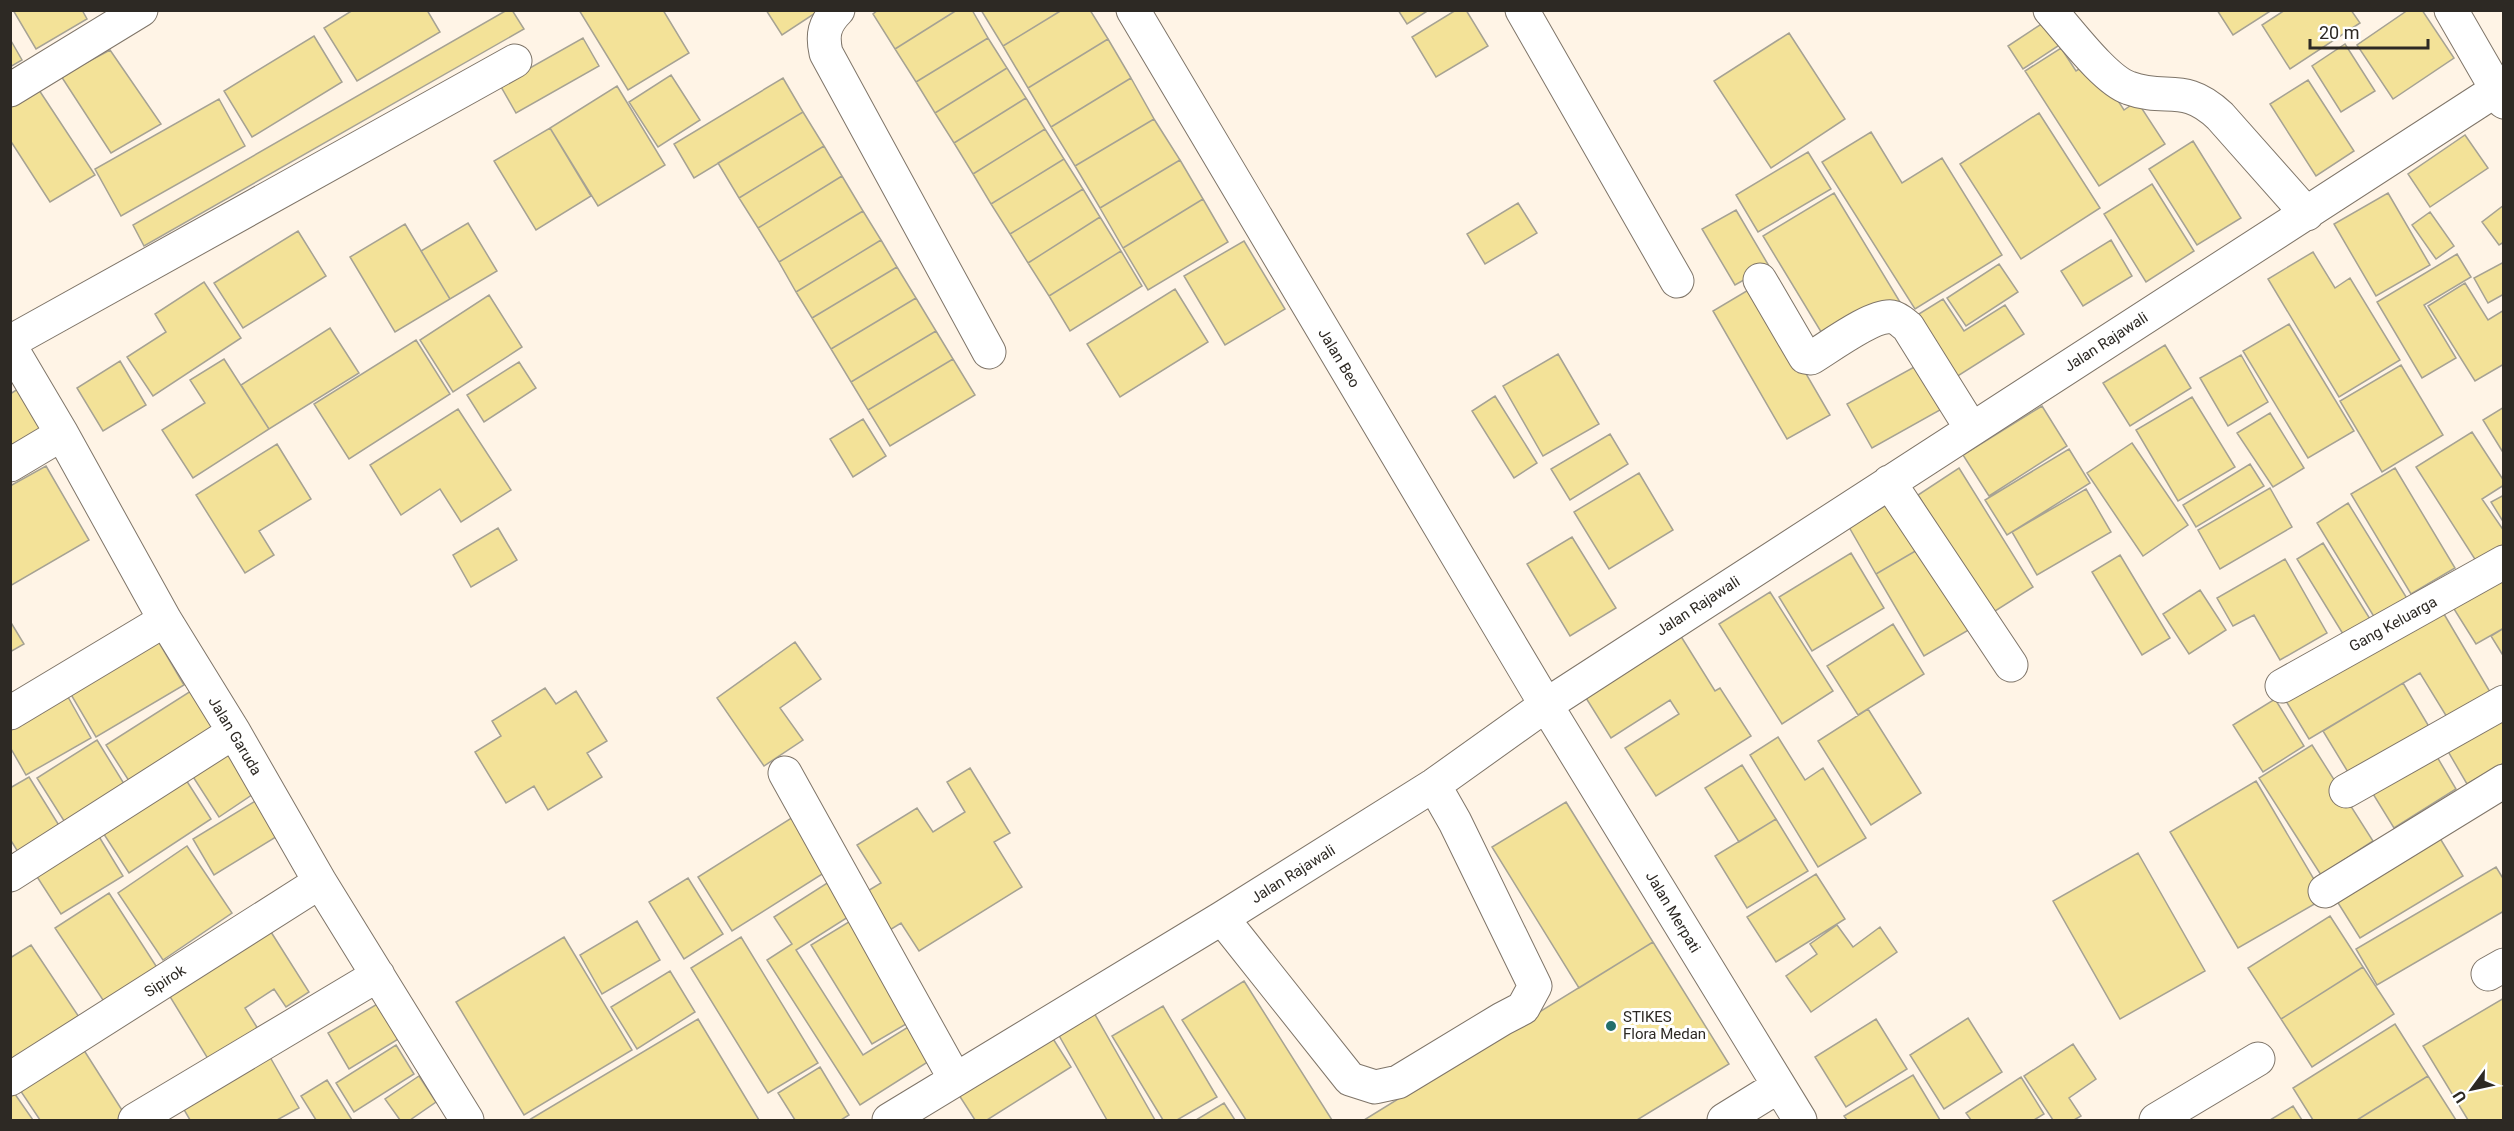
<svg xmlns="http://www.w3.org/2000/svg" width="2514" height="1131" font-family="Roboto,sans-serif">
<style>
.building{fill:#f3e298;stroke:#a6a293;stroke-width:1.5}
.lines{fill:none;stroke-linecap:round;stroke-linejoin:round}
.minor-casing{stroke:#7f7569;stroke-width:35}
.minor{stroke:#fff;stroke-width:33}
.poi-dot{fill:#226e6b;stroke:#fff;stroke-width:2}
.labels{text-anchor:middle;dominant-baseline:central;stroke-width:6;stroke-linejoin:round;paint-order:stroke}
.street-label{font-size:15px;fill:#2d2924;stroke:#fff}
.poi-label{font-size:15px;fill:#2d2924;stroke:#fff;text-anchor:start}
</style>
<rect width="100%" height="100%" fill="#fff4e6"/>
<!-- building -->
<path class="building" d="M13 10H82L87 19 36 49Z
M353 10H427L440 32 357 81 324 28Z
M507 10H512L524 29 144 246 133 225Z
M579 10H663L689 53 628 90Z
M766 10H820L782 35Z
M878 10H957L895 49 873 14Z
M957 10H972L988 38 916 82 895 49Z
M981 10H1062L1003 46Z
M1062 10H1090L1108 39 1028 88 1003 46Z
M1398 10H1429L1407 24Z
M1456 10H1466L1488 46 1436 77 1412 37Z
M2217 10H2272L2233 35Z
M2285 10H2351L2360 23 2290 69 2262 25Z
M2408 10H2422L2454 58 2393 99 2357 45Z
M2046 21 2061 44 2023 69 2008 46Z
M1789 33 1845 119 1771 168 1714 81Z
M314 36 342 82 252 137 224 91Z
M583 38 599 66 516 113 500 85Z
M988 38 1007 68 935 113 916 82Z
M10 39 22 60 10 67Z
M1108 39 1131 78 1051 127 1028 88Z
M2345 44 2375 91 2341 112 2312 66Z
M2061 48 2076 71 2092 61 2124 110 2137 101 2165 144 2099 186 2025 71Z
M110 50 161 124 111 153 61 76Z
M1007 68 1026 98 954 143 935 113Z
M671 75 700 120 658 147 629 102Z
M783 78 803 112 694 178 674 144Z
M1131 78 1154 119 1075 166 1051 127Z
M2308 80 2354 151 2316 176 2270 104Z
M617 86 665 165 598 206 550 128Z
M39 90 95 175 50 202 10 140V106Z
M1026 98 1045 129 973 174 954 143Z
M219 99 245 146 121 216 95 169Z
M803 112 824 146 739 198 718 163Z
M2039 113 2100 208 2021 259 1960 164Z
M1154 119 1180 160 1100 208 1075 166Z
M550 128 591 196 536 230 494 161Z
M1045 129 1064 159 991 204 973 174Z
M1871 132 1902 183 1942 158 2002 255 1915 309 1822 162Z
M2465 135 2488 168 2430 207 2408 174Z
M2193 141 2241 218 2197 245 2149 169Z
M824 146 842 176 758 228 739 198Z
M1808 152 1831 189 1758 232 1736 195Z
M1064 159 1083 189 1010 234 991 204Z
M1180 160 1203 199 1123 248 1100 208Z
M842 176 863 211 779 262 758 228Z
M2152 184 2194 251 2146 282 2104 214Z
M1083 189 1100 217 1028 263 1010 234Z
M1834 193 1900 302 1829 345 1763 236Z
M2388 193 2430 265 2376 296 2334 224Z
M1203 199 1228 242 1148 290 1123 248Z
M1518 203 1537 233 1485 264 1467 234Z
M2504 205V242L2499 245 2482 222Z
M1736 210 1769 266 1735 285 1702 229Z
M863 211 881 240 796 292 779 262Z
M2430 212 2454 246 2436 259 2412 225Z
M1100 217 1121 251 1049 296 1028 263Z
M468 223 497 271 450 299 421 251Z
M405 224 450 299 395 332 350 257Z
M298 231 326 276 243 328 214 283Z
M881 240 897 267 812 318 796 292Z
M2111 240 2132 276 2083 306 2061 271Z
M1244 241 1285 309 1225 345 1184 276Z
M1121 251 1142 286 1070 331 1049 296Z
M2313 252 2335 288 2350 278 2400 360 2339 397 2268 279Z
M2457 254 2471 277 2424 305 2456 358 2422 378 2377 302Z
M2504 262V294L2488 303 2474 278Z
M1999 264 2018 292 1966 326 1947 298Z
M897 267 916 298 831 349 812 318Z
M204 282 241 338 153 396 127 357 166 332 155 314Z
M2465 283 2488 320 2504 310V364L2475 381 2428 306Z
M1755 286 1830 415 1787 439 1713 311Z
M1175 289 1208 342 1120 397 1087 344Z
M489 295 522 347 453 392 420 340Z
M916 298 936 331 851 382 831 349Z
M1943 299 1964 331 2005 305 2024 334 1953 379 1914 317Z
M2289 324 2354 431 2308 458 2243 351Z
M330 328 359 373 269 429 241 385Z
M936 331 953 359 868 410 851 382Z
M416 340 450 394 349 459 314 404Z
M2165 345 2191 388 2130 426 2103 383Z
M1558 354 1599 424 1543 456 1503 386Z
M2241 355 2268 402 2228 426 2200 378Z
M224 359 269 429 193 478 162 430 205 403 190 380Z
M953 359 975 395 890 446 868 410Z
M120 361 146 405 103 431 77 388Z
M519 362 536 388 484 422 467 395Z
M2401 365 2443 435 2382 472 2340 401Z
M1916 366 1940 410 1872 448 1847 404Z
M18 389 45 433 10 453V394Z
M1495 396 1537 463 1514 478 1472 411Z
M2192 397 2235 467 2178 501 2136 430Z
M2042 406 2067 446 1989 496 1963 455Z
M2504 407V454L2483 420Z
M458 409 511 490 461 522 440 489 401 515 370 465Z
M2270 413 2304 468 2273 487 2237 433Z
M863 419 886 456 853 477 830 439Z
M2472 432 2504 481V485L2482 499 2504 531V548L2478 564 2416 467Z
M1610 434 1628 464 1570 500 1551 469Z
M2132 443 2188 525 2143 556 2087 473Z
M277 444 311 499 259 531 274 555 245 573 196 495Z
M2069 449 2090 483 2007 535 1985 500Z
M2250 464 2264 486 2196 527 2183 505Z
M46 466 89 540 10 586V486Z
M1959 468 2033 587 1992 613 1918 495Z
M2395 468 2455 568 2411 594 2351 494Z
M1639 473 1673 530 1609 569 1574 512Z
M2270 488 2292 527 2220 569 2198 530Z
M2086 489 2111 532 2037 575 2012 532Z
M2504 495V523L2491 502Z
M1897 499 1924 546 1876 574 1849 527Z
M2348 503 2408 600 2376 620 2317 523Z
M498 528 517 560 471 587 453 555Z
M1572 537 1616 608 1570 636 1527 564Z
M2323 543 2370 619 2343 634 2297 559Z
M1924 546 1972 628 1924 656 1876 574Z
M1851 553 1884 608 1812 651 1779 597Z
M2120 555 2170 638 2142 655 2092 572Z
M2285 559 2327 633 2280 660 2254 615 2233 626 2217 598Z
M2504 568V628L2476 644 2449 601Z
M2200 590 2226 630 2189 654 2163 614Z
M1770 592 1833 691 1782 724 1719 624Z
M2441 609 2496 702 2453 727 2420 673 2309 739 2286 701Z
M10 621 24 644 10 652Z
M1893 624 1924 674 1858 715 1827 666Z
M2504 628V657L2491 636Z
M1677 630 1715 691 1720 688 1751 736 1656 796 1625 748 1679 714 1670 700 1611 738 1581 690Z
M154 634 184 685 96 737 66 686Z
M795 642 821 679 780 708 803 740 764 766 717 698Z
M2403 683 2434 735 2354 782 2323 731Z
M63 688 91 738 26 775 10 747V717Z
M545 688 556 704 576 691 607 741 587 753 602 777 548 810 534 786 506 803 475 752 501 736 492 721Z
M194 689 219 729 131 784 106 745Z
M2275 699 2304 746 2263 772 2233 725Z
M2504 705V763L2467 784 2442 741Z
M1868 709 1921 793 1871 825 1818 741Z
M1778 737 1805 780 1823 768 1866 838 1818 867 1750 755Z
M97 740 126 787 66 824 37 778Z
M232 741 262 788 219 817 188 769Z
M2312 745 2373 841 2321 875 2259 778Z
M2433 750 2456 789 2394 828 2370 789Z
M1742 765 1776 819 1739 842 1705 788Z
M970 768 1010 833 994 842 1022 887 919 951 901 923 885 933 861 895 881 883 857 845 917 808 933 832 965 812 947 782Z
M181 772 211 819 129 873 98 825Z
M29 777 60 827 18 852 10 839V788Z
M2256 781 2325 898 2238 948 2170 832Z
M262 797 284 832 214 875 193 839Z
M1566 802 1653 942 1579 988 1492 847Z
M793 817 827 871 732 931 698 877Z
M1776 819 1808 871 1747 908 1715 856Z
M95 830 123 876 61 914 32 869Z
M2438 835 2463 876 2360 938 2335 898Z
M187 846 232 913 163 960 118 893Z
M2138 853 2205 971 2120 1019 2053 901Z
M2496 867 2504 880V911L2377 985 2356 949Z
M1816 874 1845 919 1776 962 1747 917Z
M688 878 723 934 684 959 649 902Z
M835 878 856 912 796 950 863 1055 913 1024 934 1058 860 1105 767 960 792 944 774 917Z
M109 893 158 969 105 1003 55 928Z
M2330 916 2363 967 2281 1019 2248 968Z
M852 920 913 1020 872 1044 811 945Z
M637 921 660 960 602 994 580 955Z
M1837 925 1853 947 1880 927 1897 952 1811 1012 1786 976 1817 954 1810 944Z
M271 932 309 992 286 1007 274 989 245 1008 263 1037 213 1067 169 995Z
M564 937 632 1050 524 1115 456 1002Z
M741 937 818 1063 768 1093 691 968Z
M1653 942 1729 1064 1637 1120H1364Z
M31 945 79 1017 10 1062V958Z
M2363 967 2394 1014 2312 1067 2281 1019Z
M670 971 695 1012 637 1049 611 1007Z
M1244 981 1332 1120H1246L1182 1020Z
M2504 998V1120H2468L2423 1046Z
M379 1003 400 1038 349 1069 328 1033Z
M1163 1006 1217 1097 1177 1120H1163L1112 1036Z
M1093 1011 1155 1120H1107L1057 1032Z
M1968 1018 2002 1072 1944 1109 1910 1055Z
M698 1019 759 1120H529Z
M1876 1019 1907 1069 1846 1107 1815 1057Z
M2395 1024 2428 1076 2357 1120H2313L2293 1088Z
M1050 1034 1071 1067 987 1120H975L957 1092Z
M80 1044 127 1118 123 1120H40L16 1084Z
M2073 1044 2096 1079 2069 1098 2081 1116 2074 1120H2053L2024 1076Z
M396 1045 414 1074 354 1112 336 1083Z
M266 1050 299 1108 277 1120H190L179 1101Z
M820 1067 849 1115 841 1120H795L778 1093Z
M1913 1075 1940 1120H1847L1844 1116Z
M419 1076 436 1102 410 1120H400L385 1099Z
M2428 1076 2456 1120H2357Z
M2021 1077 2044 1114 2034 1120H1971L1966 1113Z
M327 1080 352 1120H316L301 1096Z
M10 1087 33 1120H10Z
M1224 1103 1235 1120H1196Z
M2293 1106 2302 1120H2270Z"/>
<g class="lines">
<!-- minor casing -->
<g class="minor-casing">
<path id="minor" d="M838 10C824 24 822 35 826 53L989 352
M1133 10 1546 705 1800 1120
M1522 10 1677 281
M2050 10C2069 31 2105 80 2129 88 2167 102 2184 82 2220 116L2307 214
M2451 10 2504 102
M10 90 141 10
M1760 280 1805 357 1811 358C1828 348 1873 314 1892 317 1898 318 1903 323 1908 327L1971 428
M10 342 515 61
M10 346 62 434 165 620 234 732 320 882 467 1120
M10 465 62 434
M1889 482 2011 665
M2282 686 2504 562
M10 713 165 620
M785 773 955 1079
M2346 791 2504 702
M10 875 234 732
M2325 891 2504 781
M1222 918 1350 1079 1375 1087 1398 1082 1502 1019 1523 1008 1535 986 1455 822 1434 785
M2488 974 2504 965
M10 1079 320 882
M135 1120 378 975
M889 1120 1222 918 1434 785 1546 705 2504 85
M1724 1120 1779 1086
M2156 1120 2258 1059"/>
</g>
<!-- minor -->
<use href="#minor" class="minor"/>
</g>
<!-- markers -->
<circle class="poi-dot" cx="1611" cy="1026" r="6"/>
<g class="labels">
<!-- street labels -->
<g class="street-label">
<text transform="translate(2106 342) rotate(-33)">Jalan Rajawali</text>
<text transform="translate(1339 358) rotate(59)">Jalan Beo</text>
<text transform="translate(1698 606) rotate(-33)">Jalan Rajawali</text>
<text transform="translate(2393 624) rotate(-29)">Gang Keluarga</text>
<text transform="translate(235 736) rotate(59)">Jalan Garuda</text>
<text transform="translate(1293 874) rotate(-32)">Jalan Rajawali</text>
<text transform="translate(1673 912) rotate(59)">Jalan Merpati</text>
<text transform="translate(165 981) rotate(-33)">Sipirok</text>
</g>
<!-- poi labels -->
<g class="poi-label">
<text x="1623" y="1017">STIKES<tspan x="1623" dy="17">Flora Medan</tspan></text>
</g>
</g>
<!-- border -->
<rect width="2514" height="1131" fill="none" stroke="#2d2924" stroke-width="24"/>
<!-- north arrow -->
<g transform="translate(2472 1089) rotate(237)" stroke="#ffffff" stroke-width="4.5" paint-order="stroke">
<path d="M0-4.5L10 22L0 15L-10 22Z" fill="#2d2924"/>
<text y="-9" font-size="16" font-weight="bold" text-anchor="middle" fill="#2d2924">U</text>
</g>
<!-- scale -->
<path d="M2310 39v9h118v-9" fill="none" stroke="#2d2924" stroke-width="3"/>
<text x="2319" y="39" font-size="18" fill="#2d2924" stroke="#ffffff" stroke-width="4.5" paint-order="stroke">20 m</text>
</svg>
